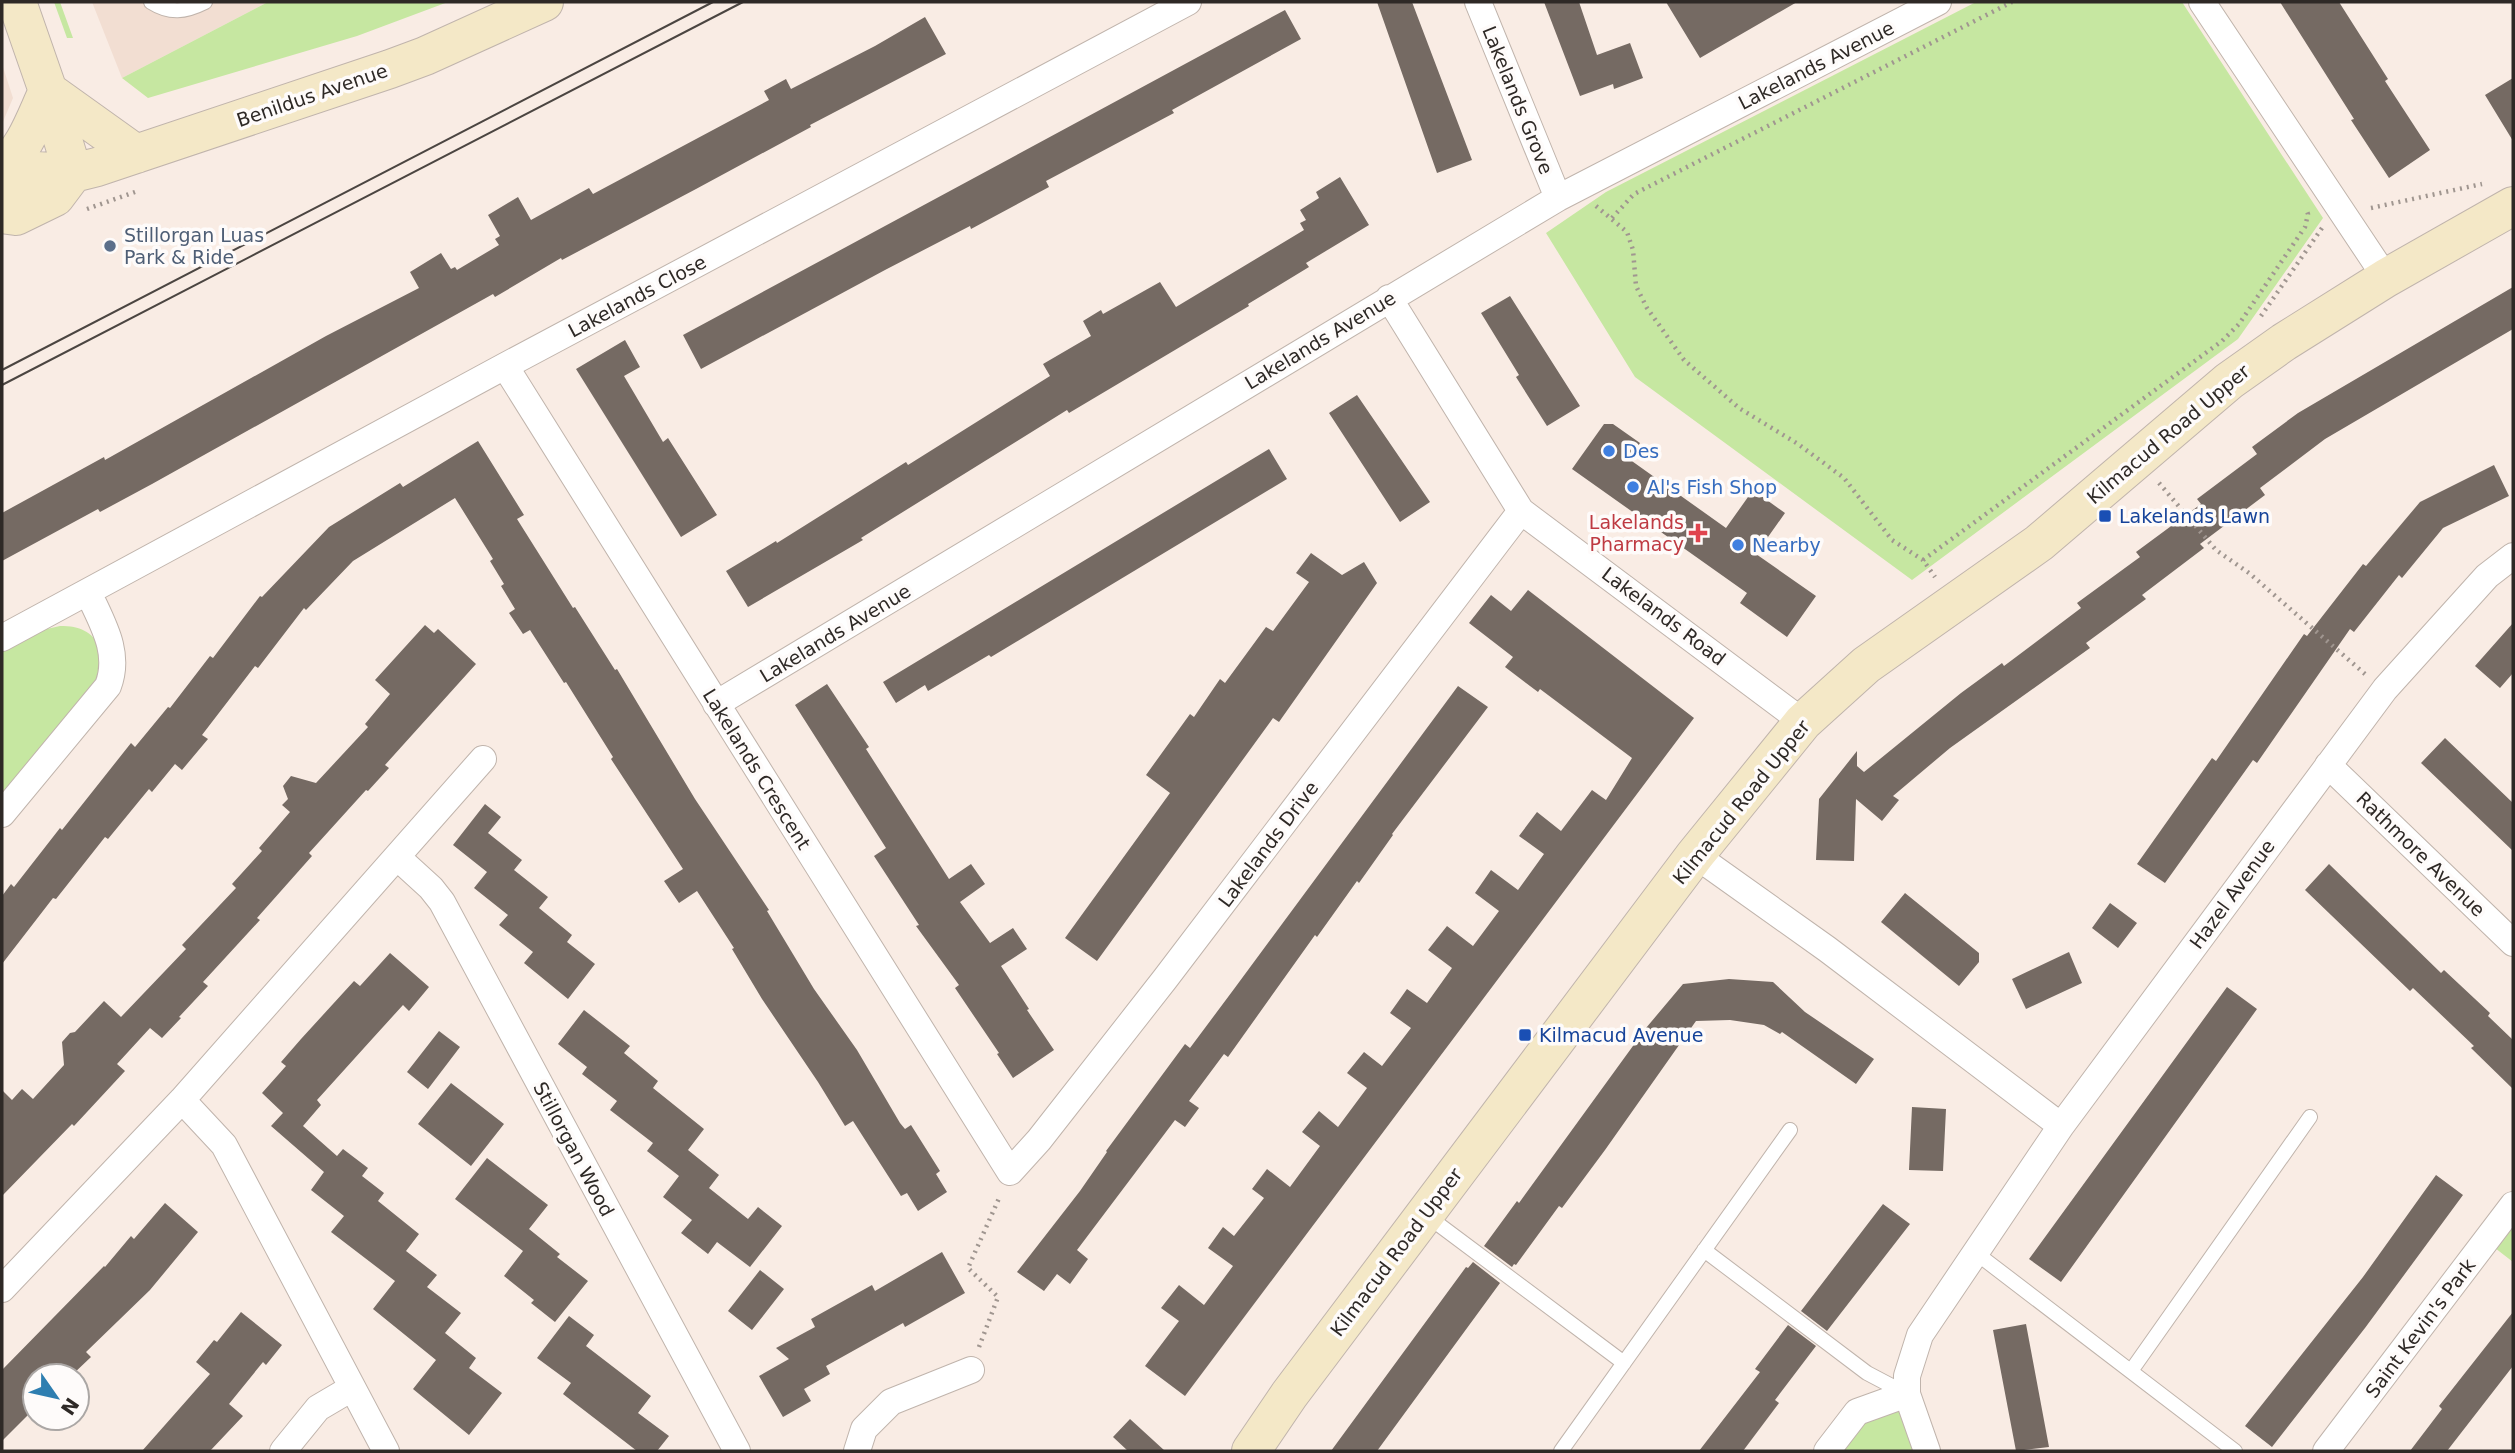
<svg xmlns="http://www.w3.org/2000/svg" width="2515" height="1453" font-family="'DejaVu Sans',sans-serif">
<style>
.built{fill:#f2ded2}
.green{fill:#c6e7a1}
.building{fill:#756a63}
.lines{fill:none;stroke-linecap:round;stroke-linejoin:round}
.lane-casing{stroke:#c0b4ac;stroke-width:16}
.street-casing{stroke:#c0b4ac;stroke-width:28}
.secondary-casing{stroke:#c0b4ac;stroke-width:40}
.path{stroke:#a09690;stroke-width:4.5;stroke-dasharray:2 5;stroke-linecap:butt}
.lane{stroke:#fff;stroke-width:14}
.street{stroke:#fff;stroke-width:26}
.secondary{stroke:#f4e8c7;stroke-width:38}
.tram{stroke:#4b4541;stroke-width:2}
.service-dot{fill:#5c6f8a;stroke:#fefbfa;stroke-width:2.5}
.shop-dot{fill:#3f7fe0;stroke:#fefbfa;stroke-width:2.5}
.transit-dot{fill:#1a4fb4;stroke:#fefbfa;stroke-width:2.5}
.health-dot{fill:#e0444e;stroke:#fefbfa;stroke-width:2.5}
.labels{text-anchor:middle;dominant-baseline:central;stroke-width:7;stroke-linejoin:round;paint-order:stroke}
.street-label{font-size:19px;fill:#2e2926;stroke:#fefbfa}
.service-label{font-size:19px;fill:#4e5e75;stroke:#fefbfa;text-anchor:start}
.shop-label{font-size:19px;fill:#366cbe;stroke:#fefbfa;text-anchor:start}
.transit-label{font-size:19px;fill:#164399;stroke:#fefbfa;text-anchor:start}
.health-label{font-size:19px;fill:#be3a42;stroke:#fefbfa;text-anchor:end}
</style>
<rect width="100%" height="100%" fill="#f9ece4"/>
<!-- built -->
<path class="built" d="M92 2H268L122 78Z
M2 64 13 98 2 124Z"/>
<!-- green -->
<path class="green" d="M54 2H60L73 38H67Z
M268 2H448L357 36 148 98 122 78Z
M1976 2H2182L2323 218 2238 339 1912 580 1635 377 1546 233 1606 192Z
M60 626C81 626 90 631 102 648L97 683 2 795V652L38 631Z
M2513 1205V1262L2486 1241Z
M1907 1394 1927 1451H1828L1857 1412Z"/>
<!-- building -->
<path class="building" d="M1377 2H1412L1472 160 1437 173Z
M1544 2H1579L1597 55 1630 43 1643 78 1614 89 1613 84 1580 96Z
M1666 2H1797L1700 58Z
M2280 2H2339L2388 79 2385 81 2430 150 2389 178 2351 120 2354 119Z
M1285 10 1301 39 1172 110 1174 113 1046 181 1049 187 971 229 970 226 885 270 701 369 683 335Z
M925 17 946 54 810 125 811 127 696 189 562 260 561 258 495 297 493 294 152 484 100 512 98 509 2 561V513L104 457 105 460 326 336 419 288 410 272 441 253 451 269 455 267 457 270 499 245 495 239 500 236 488 215 518 197 531 220 589 188 593 194 769 100 764 91 786 79 791 89 875 46Z
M2513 78V141L2485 95Z
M1340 177 1369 225 1306 263 1309 267 1248 304 1249 306 1069 413 1067 410 861 538 863 540 748 607 726 571 776 541 777 543 906 462 908 465 1050 376 1043 364 1091 336 1083 321 1101 310 1103 314 1160 282 1176 307 1304 230 1300 223 1306 220 1300 210 1319 198 1316 192Z
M2513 287V329L2325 439 2260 488 2265 495 2200 544 2204 548 2142 595 2146 599 2086 643 2090 648 1950 748 1893 796 1899 800 1882 821 1856 799 1854 861 1816 860 1819 799 1857 751V766L1864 772 1961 693 2002 663 2004 666 2081 608 2077 603 2140 557 2136 552 2201 504 2197 499 2257 454 2252 447 2298 413Z
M1510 296 1580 406 1547 426 1516 377 1519 375 1481 313Z
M625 340 640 367 624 376 663 442 668 438 717 515 681 537 576 369Z
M1357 395 1430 502 1400 522 1329 413Z
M1604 424H1613L1640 443 1629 459 1726 528 1753 490 1785 513 1756 554 1816 596 1787 637 1740 603 1747 593 1572 469Z
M478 441 524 515 517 519 573 608 575 607 615 670 617 669 695 799 769 910 767 911 814 989 857 1050 900 1123 905 1129 911 1125 940 1171 936 1174 947 1192 918 1211 907 1193 901 1196 853 1121 845 1126 818 1082 762 999 732 949 734 948 697 891 679 903 664 881 683 869 611 759 613 757 566 682 564 683 530 630 523 634 509 613 515 609 501 586 504 584 490 561 493 559 455 498 353 561 306 610 304 608 258 668 255 666 202 735 208 739 182 770 175 764 152 792 149 789 108 839 105 837 56 899 53 898 2 964V896L11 884 14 887 60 828 62 830 131 743 135 747 168 707 170 708 210 656 213 658 260 596 262 597 329 527 400 483 403 487Z
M1269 449 1287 479 991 657 989 655 928 691 925 685 896 703 883 682Z
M2494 465 2509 496 2443 528 2402 578 2399 575 2354 632 2350 629 2257 763 2253 760 2165 883 2137 864 2212 758 2216 761 2304 634 2307 636 2363 564 2366 566 2420 502Z
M1311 553 1342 575 1364 562 1377 583 1279 722 1273 718 1097 961 1065 938 1170 793 1146 775 1190 714 1194 717 1220 679 1225 683 1266 627 1273 631 1309 582 1296 573Z
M1528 590 1694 718 1185 1396 1145 1366 1179 1321 1161 1308 1179 1285 1204 1305 1233 1266 1208 1248 1223 1227 1234 1236 1264 1198 1252 1189 1267 1169 1290 1187 1320 1146 1302 1132 1319 1111 1338 1127 1367 1088 1347 1073 1364 1052 1382 1066 1411 1028 1390 1013 1407 989 1427 1003 1452 968 1428 950 1447 926 1473 946 1499 911 1475 893 1491 870 1518 890 1544 854 1519 836 1537 812 1561 831 1592 790 1606 800 1632 758 1540 689 1538 692 1505 667 1513 657 1469 623 1491 595 1511 611Z
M2513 623V673L2500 688 2475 666Z
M425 625 434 633 438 629 476 664 385 765 389 768 368 791 366 790 309 853 312 856 257 918 260 920 203 982 208 986 179 1017 181 1018 162 1038 150 1028 117 1064 125 1071 74 1126 72 1124 2 1196V1090L12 1100 22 1089 33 1099 64 1065 62 1042 70 1033 75 1032 104 1001 121 1017 186 949 182 945 236 888 232 884 262 851 259 848 290 812 282 805 288 799 283 786 291 776 316 783 368 727 365 724 390 694 375 680Z
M827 684 869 747 866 749 949 879 971 864 985 884 960 902 990 943 1013 928 1027 949 1001 966 1029 1009 1027 1010 1054 1050 1013 1078 997 1054 999 1053 955 988 959 985 916 926 919 925 874 856 886 848 795 705Z
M1458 686 1488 707 1392 834 1393 835 1359 883 1357 881 1317 937 1315 935 1228 1057 1224 1054 1189 1101 1199 1108 1185 1127 1175 1120 1077 1250 1088 1259 1070 1284 1057 1274 1044 1291 1017 1272 1080 1191 1107 1152 1106 1151 1185 1044 1190 1048 1234 989Z
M2445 738 2513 803V851L2421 763Z
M485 804 501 817 488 833 522 860 514 870 548 897 539 908 572 935 567 942 595 964 568 999 524 963 533 952 499 925 508 915 474 888 487 872 453 845Z
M2329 864 2441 973 2444 970 2490 1013 2488 1016 2513 1040V1089L2471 1048 2474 1046 2413 988 2410 991 2305 890Z
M1905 893 1979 953V962L1959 986 1881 922Z
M2110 903 2137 923 2118 948 2092 928Z
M2069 952 2082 983 2026 1009 2012 979Z
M390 953 429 987 409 1011 403 1005 373 1038 317 1100 321 1105 303 1126 337 1156 343 1149 368 1168 362 1176 384 1193 378 1201 419 1234 406 1251 437 1275 427 1287 461 1313 445 1333 476 1358 469 1368 502 1393 469 1435 413 1389 436 1360 373 1309 395 1281 331 1232 344 1216 311 1190 324 1172 271 1126 283 1113 262 1093 286 1066 281 1062 301 1039 354 981 360 986Z
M1729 979 1773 982 1805 1012 1874 1059 1856 1084 1782 1032 1780 1034 1764 1025 1730 1020 1696 1021 1605 1150 1562 1208 1559 1206 1516 1265 1514 1264 1512 1267 1484 1246 1517 1201 1519 1203 1646 1028 1683 984Z
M2227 987 2257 1009 2061 1282 2029 1259Z
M584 1010 630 1046 624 1053 658 1081 653 1088 704 1129 688 1150 719 1175 709 1188 748 1219 758 1207 782 1226 750 1267 717 1242 708 1254 681 1233 692 1220 663 1197 679 1176 647 1151 653 1143 610 1110 617 1101 582 1074 587 1067 558 1044Z
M439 1031 460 1047 428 1089 407 1072Z
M451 1083 504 1124 471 1166 418 1124Z
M1912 1107 1946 1109 1943 1171 1909 1170Z
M487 1158 548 1205 529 1229 560 1254 557 1257 588 1281 555 1322 531 1303 534 1300 504 1276 523 1251 455 1199Z
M2436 1175 2463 1195 2365 1328 2272 1447 2245 1426 2363 1277Z
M165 1203 198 1232 150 1290 86 1352 91 1357 71 1376H35V1408L2 1441V1370L104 1266 105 1267 131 1236 134 1239Z
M1883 1204 1910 1224 1827 1331 1801 1311Z
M942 1252 965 1293 905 1327 903 1323 826 1366 830 1374 804 1389 811 1401 783 1417 759 1376 789 1359 776 1348 815 1327 811 1319 872 1285 875 1291Z
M1473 1262 1500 1283 1377 1451H1331L1466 1267 1468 1268Z
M760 1270 784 1289 752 1330 728 1311Z
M241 1312 282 1345 266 1365 263 1362 229 1404 243 1416 210 1451H142L210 1374 196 1362 214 1340 217 1342Z
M2513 1312V1366L2447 1451H2410L2442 1409 2439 1406Z
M569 1316 594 1335 586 1346 651 1396 638 1413 669 1436 657 1451H637L563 1394 571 1383 537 1358Z
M2026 1324 2049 1447 2016 1451 1993 1330Z
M1788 1325 1816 1346 1775 1400 1779 1403 1743 1451H1699L1760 1372 1755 1369Z
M1130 1419 1165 1451H1128L1113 1437Z"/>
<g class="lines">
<!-- lane casing -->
<g class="lane-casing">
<path id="lane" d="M151 2C170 14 185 12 205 2
M1426 1215 1624 1363
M1704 1250 1867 1373 1907 1394
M1976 1253 2235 1451
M2131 1371 2310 1117
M1561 1451 1790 1130"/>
</g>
<!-- street casing -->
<g class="street-casing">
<path id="street" d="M1478 2 1558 198
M2202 2 2386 278
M1389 298 1521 511 1803 722
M505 366 1010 1172 1039 1140 1165 979 1521 511
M2 638 505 366 1188 2
M716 704 1558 198 1938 2
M2328 765 2513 943
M2 814 108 686C121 652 102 623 88 592
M1695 855 1827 949 2061 1126
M397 857 431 888 442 902 737 1451
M182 1100 224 1145 386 1451
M2 1289 182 1100 483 759
M1907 1394 1927 1451
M283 1451 318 1408 352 1388
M857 1451 864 1429 891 1402 971 1370
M1827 1451 1857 1412 1907 1394V1376L1920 1335 2061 1126 2385 689 2487 576 2513 556
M2326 1451 2513 1205"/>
</g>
<!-- secondary casing -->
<g class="secondary-casing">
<path id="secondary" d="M17 2 48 91 73 173
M48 91 136 154
M2 167C25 151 36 116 48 91
M2 193 8 186 35 171 73 173 97 167 390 69 425 56 544 2
M2 214 16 216 55 197 73 173
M1251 1451 1289 1395 1695 855 1803 722 1866 665 2039 543 2229 381 2284 342 2386 278 2513 206"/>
</g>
<!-- path -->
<path class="path" d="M1596 206 1627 232 1633 250 1636 286 1647 308 1684 360 1739 408 1798 444 1844 478 1892 540 1923 560 1935 577
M2371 208 2482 184
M87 209 135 192
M1612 218 1634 194 2012 2
M2261 316 2322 228
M2159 483 2216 550 2249 573 2365 674
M1923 560 2222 341 2239 324 2305 227 2308 214 2306 209
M979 1347 998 1297 968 1268 1000 1196"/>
<!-- lane -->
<use href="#lane" class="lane"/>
<!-- street -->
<use href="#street" class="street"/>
<!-- secondary -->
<use href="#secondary" class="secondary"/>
<!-- tram -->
<path class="tram" d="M2 370 713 2
M2 385 743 2"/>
</g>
<!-- markers -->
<circle class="service-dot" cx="110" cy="246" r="7"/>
<g class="shop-dot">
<circle cx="1609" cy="451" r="7"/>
<circle cx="1633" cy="487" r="7"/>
<circle cx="1738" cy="545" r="7"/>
</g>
<g class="transit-dot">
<rect x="2098" y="509" width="14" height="14" rx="3.5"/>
<rect x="1518" y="1028" width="14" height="14" rx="3.5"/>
</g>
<path class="health-dot" d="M1694.5 522.5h7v7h7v7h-7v7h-7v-7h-7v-7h7z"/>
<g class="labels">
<!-- street labels -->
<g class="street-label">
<text transform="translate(1816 65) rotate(-27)">Lakelands Avenue</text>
<text transform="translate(312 95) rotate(-19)">Benildus Avenue</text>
<text transform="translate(1518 100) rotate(68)">Lakelands Grove</text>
<text transform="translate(637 296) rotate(-28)">Lakelands Close</text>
<text transform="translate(1320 340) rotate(-31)">Lakelands Avenue</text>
<text transform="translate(2168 434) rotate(-40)">Kilmacud Road Upper</text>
<text transform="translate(1664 616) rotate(37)">Lakelands Road</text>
<text transform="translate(835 633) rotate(-31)">Lakelands Avenue</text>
<text transform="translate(757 769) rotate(58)">Lakelands Crescent</text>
<text transform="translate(1741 802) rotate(-51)">Kilmacud Road Upper</text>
<text transform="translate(1268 844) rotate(-53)">Lakelands Drive</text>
<text transform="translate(2421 854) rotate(44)">Rathmore Avenue</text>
<text transform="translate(2232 894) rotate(-54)">Hazel Avenue</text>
<text transform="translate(574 1149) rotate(62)">Stillorgan Wood</text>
<text transform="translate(1396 1252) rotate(-53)">Kilmacud Road Upper</text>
<text transform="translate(2420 1328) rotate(-53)">Saint Kevin's Park</text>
</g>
<!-- service labels -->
<g class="service-label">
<text x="124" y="235">Stillorgan Luas<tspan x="124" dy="22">Park &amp; Ride</tspan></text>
</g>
<!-- shop labels -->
<g class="shop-label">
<text x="1623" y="451">Des</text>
<text x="1647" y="487">Al's Fish Shop</text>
<text x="1752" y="545">Nearby</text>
</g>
<!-- transit labels -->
<g class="transit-label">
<text x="2119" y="516">Lakelands Lawn</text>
<text x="1539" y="1035">Kilmacud Avenue</text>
</g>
<!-- health labels -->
<g class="health-label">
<text x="1684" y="522">Lakelands<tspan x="1684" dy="22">Pharmacy</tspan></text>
</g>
</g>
<!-- border -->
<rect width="2515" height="1453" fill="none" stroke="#2e2926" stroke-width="7"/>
<!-- north arrow -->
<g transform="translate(56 1397) rotate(124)"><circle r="33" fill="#fefbfa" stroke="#aba7a5" stroke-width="2"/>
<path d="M0-5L12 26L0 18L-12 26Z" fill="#2e7eb0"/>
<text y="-10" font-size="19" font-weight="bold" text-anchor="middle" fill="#2e2926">N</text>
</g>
</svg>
